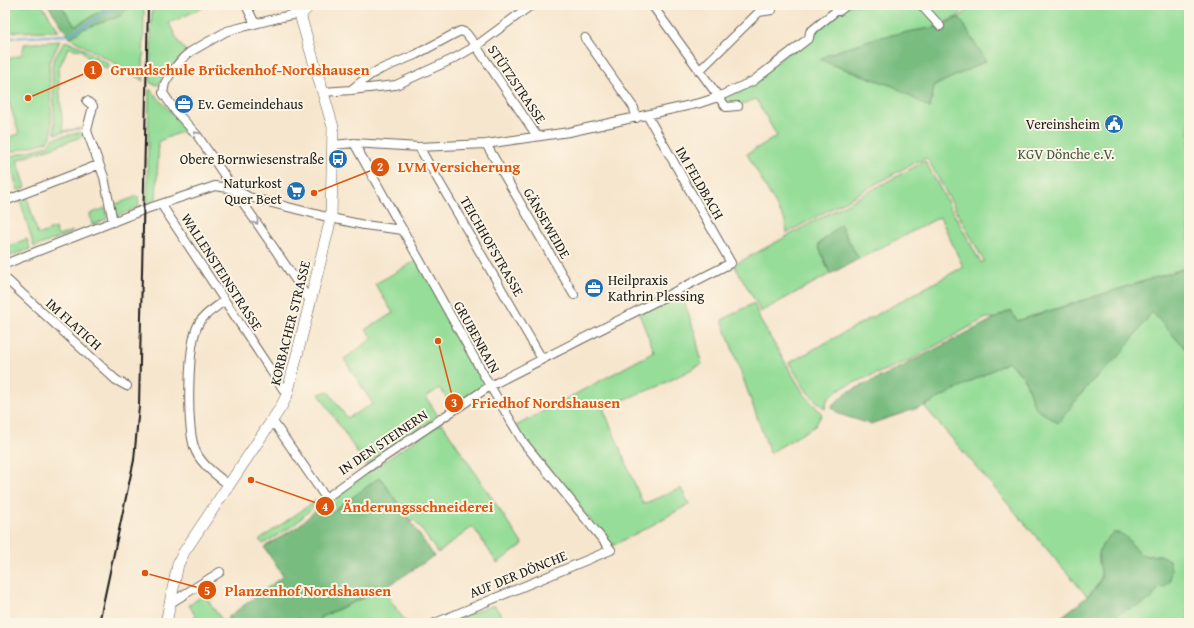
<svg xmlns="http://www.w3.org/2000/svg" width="1194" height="628" font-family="'Gentium Book Plus',serif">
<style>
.green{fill:#95dd98;stroke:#587c5a}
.forest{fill:#78bc80;stroke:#4a6c4e}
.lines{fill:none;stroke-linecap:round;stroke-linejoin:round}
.stream{stroke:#6aa5da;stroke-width:2}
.street-casing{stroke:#69635a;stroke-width:10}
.secondary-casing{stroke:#69635a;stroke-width:12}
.street{stroke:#fff;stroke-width:8}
.secondary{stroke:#fff;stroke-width:11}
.rail{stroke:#1c1c1c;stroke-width:2}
.oneway{stroke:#999}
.labels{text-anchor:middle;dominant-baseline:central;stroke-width:4;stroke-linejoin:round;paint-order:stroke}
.street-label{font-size:14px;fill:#1c1c1c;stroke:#fcf5e5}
.poi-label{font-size:14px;fill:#1c1c1c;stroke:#fcf5e5;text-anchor:end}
.park-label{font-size:14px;fill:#405641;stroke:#fcf5e5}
.leader{fill:none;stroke:#de560d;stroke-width:1.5}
.callout-dot{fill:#de560d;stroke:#fcf5e5;stroke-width:1.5}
.mark-label{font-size:12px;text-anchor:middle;font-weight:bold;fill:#fff}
.callout-label{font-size:15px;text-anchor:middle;font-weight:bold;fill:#de560d;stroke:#fcf5e5;stroke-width:4;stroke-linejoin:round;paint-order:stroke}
</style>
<rect width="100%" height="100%" fill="#fcf5e5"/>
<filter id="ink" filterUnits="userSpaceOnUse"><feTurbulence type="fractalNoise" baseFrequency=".025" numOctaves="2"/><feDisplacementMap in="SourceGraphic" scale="8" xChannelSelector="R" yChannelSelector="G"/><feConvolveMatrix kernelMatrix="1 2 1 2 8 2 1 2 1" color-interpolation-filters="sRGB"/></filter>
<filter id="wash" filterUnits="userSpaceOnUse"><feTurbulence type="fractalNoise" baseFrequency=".012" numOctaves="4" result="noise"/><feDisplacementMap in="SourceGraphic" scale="16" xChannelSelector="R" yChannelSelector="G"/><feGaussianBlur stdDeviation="0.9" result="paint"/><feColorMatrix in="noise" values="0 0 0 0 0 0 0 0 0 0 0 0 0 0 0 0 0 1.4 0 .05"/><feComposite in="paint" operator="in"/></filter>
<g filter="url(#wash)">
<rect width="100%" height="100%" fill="#f7e6ce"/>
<!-- green -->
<path class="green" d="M5 5H42L59 31 5 32Z
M61 5H111L75 26Z
M129 5H144L143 81 118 65 70 38 83 29 120 16Z
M152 5H209L169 23 179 43 186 51 171 68 158 85 150 83Z
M847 5H921L940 26 876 38 829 54 821 59 833 65 893 86 930 108 934 86 986 61 959 17 976 5H1189V267L1017 321 1011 310 997 318H986L910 360 839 389 827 400 825 409 808 393 789 363 963 267 940 217 859 259 840 225 818 245 830 274 760 312 757 304 734 265 925 161 981 263 984 261 927 158 912 164 787 233 785 221 747 154 777 136 756 99 738 106 726 107 718 97 753 81Z
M925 5H969L957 17 940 24Z
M60 41 49 63 52 132C51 137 50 140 46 142L8 153 5 144V138L19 134 5 89V60L21 55 24 47V44Z
M65 41 79 46 110 65 107 69 87 57 82 50 68 48 58 70 63 131 83 128 55 134 52 65 54 59Z
M149 90H151L193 137 181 132 159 141 156 199 147 204Z
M83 132 84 136 17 160 26 187 18 190 8 157 47 146 54 138Z
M138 196 139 207 116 216 115 215 113 205Z
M27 197 38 235 55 228 58 236 72 231V233L34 247 20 199Z
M105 208 107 219 92 225 90 214Z
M27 239 30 249 5 258V247Z
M419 259 490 386 452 406 440 388 426 397 438 416 366 466 319 394 328 391 347 418 373 404 344 359 373 338 366 329 393 313 375 284Z
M680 289 695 333 702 364 661 385 603 408 643 504 681 488 689 504 654 524 612 546 514 427 654 352 638 311Z
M754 303 760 320 804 394 822 414 815 426 770 453 722 320Z
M1152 311 1189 353V623H1088L1160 555 1148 556 1140 554 1126 537 1099 562C1104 580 1099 583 1087 596L924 406 1008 362 1024 377 1035 408 1090 383 1121 354Z
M442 423 523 545 497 563 476 531 472 527 438 553 414 519 410 521 380 478 336 509 330 499 434 427Z
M321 497 322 499 294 525 263 544 259 540Z
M383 589 406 623H322L319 618Z
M204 595 224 623H188L196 617 189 605Z
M494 605 507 623H445L450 621Z"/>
<!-- forest -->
<path class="forest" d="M48 5H61L75 26 111 5 130 6 120 16 83 29 70 38Z
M959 17 986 61 934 86 930 108 893 86 833 65 820 59 829 54 876 38 940 26Z
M840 225 859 259 830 274 818 245Z
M1183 269 1189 276V353L1152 312 1121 354 1090 383 1058 423 1035 408 1024 377 1008 362 924 406 870 424 839 414 831 407 846 393 891 372 1011 310 1017 321Z
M380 477 434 556 388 586 319 618 322 623H230L227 618 283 576 264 547 297 527 325 502 332 512Z
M1113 533H1120L1126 537 1140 554 1148 556 1160 555 1169 560 1171 569 1170 581 1165 587 1158 589 1152 598 1143 604 1128 609 1119 614 1110 623H1054C1066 612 1095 594 1100 581 1103 574 1100 569 1099 562 1097 550 1104 540 1113 533Z"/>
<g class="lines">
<!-- stream -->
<path class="stream" d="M5 38 68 35 120 5"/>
</g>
</g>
<g filter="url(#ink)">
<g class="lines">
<!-- street casing -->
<g class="street-casing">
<path id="street" d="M246 5 255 24
M652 5 726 107 738 106
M921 5 940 26
M302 13 282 17 227 31 190 52 183 58 173 70 165 83 163 93 176 112 197 135 310 301
M585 38 634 108 636 118
M699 71 759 12 772 10
M351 90 370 75 381 69 415 55 456 33 461 31 466 33 476 46 537 136
M323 92 351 90 396 85 453 59 476 46 530 6 536 5
M87 101 93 106 87 130 88 134 104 177 113 222
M354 143 490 386 524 443 611 550 435 623
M486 144 574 295
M333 145 354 143 419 147 486 144 569 132 700 103 718 97 753 81 809 38 810 32 836 11H839L847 5
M419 147 542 359
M5 201 98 165
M161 204 287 395
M5 264 143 210 215 186 234 189 249 197 331 218 364 225 403 230
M5 278 116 380 127 386
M224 301C217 307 204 314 199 323 187 343 187 423 194 447 199 463 216 475 229 485
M272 420 326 498 366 469 490 386 731 263 647 115
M169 604 220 572"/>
</g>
<!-- secondary casing -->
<g class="secondary-casing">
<path id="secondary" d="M166 623 178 564 184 552 281 407 287 395 331 218 333 127 301 18 302 13 310 5"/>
</g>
<!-- street -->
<use href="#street" class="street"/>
<!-- secondary -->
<use href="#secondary" class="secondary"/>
<!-- rail -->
<path class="rail" d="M99 623 134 460 139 406 148 5"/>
</g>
<!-- one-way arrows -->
<defs><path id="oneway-chevron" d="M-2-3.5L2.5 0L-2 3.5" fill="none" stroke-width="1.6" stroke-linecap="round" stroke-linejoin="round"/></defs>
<g class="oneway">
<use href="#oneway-chevron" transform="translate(196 134) rotate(-129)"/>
<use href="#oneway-chevron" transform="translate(256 222) rotate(56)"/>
</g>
</g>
<!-- icons -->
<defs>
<g id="office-disc" transform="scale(1)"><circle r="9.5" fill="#1f6fb2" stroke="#fcf5e5"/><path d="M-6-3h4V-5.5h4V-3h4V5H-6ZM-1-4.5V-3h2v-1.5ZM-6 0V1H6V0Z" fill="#fff"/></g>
<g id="civic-disc" transform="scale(1)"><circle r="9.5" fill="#1f6fb2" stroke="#fcf5e5"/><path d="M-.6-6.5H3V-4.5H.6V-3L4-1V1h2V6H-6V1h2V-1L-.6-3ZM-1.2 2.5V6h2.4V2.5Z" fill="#fff"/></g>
<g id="bus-disc" transform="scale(1)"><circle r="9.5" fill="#1f6fb2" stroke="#fcf5e5"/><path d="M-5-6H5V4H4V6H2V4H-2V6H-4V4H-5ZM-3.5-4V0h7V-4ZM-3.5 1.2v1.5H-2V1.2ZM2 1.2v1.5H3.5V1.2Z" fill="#fff"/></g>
<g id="supermarket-disc" transform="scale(1)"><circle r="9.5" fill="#1f6fb2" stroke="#fcf5e5"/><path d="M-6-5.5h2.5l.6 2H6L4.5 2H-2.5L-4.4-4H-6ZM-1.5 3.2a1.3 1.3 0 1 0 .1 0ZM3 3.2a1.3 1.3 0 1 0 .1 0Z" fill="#fff"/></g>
</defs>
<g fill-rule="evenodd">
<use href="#office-disc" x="184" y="104"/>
<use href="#civic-disc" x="1114" y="124"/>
<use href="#bus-disc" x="338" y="159"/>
<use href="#supermarket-disc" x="296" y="191"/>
<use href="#office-disc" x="594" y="288"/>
</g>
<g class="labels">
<!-- street labels -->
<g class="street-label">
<text transform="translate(517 84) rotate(56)">STÜTZSTRASSE</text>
<text transform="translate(700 183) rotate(60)">IM FELDBACH</text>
<text transform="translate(547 223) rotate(60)">GÄNSEWEIDE</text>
<text transform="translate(492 246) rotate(60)">TEICHHOFSTRASSE</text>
<text transform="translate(222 272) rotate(57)">WALLENSTEINSTRASSE</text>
<text transform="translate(290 323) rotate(-76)">KORBACHER STRASSE</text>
<text transform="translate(74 324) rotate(42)">IM FLATICH</text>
<text transform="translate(477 337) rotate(61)">GRUBENRAIN</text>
<text transform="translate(383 442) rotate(-34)">IN DEN STEINERN</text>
<text transform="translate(518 574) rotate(-22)">AUF DER DÖNCHE</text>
</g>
<!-- poi labels -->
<g class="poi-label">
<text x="198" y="104" text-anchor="start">Ev. Gemeindehaus</text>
<text x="1100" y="124">Vereinsheim</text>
<text x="324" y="159">Obere Bornwiesenstraße</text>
<text x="282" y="183">Naturkost<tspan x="282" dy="16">Quer Beet</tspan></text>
<text x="608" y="280" text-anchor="start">Heilpraxis<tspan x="608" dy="16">Kathrin Plessing</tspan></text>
</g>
<!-- park labels -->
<g class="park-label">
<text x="1066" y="154">KGV Dönche e.V.</text>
</g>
</g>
<!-- callouts -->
<path class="leader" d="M28 98L93 70M314 193L380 167M438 341L454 403M251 480L325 506M145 573L207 590"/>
<g class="callout-dot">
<circle cx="28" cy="98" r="4"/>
<circle cx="314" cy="193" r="4"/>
<circle cx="438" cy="341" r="4"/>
<circle cx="251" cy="480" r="4"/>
<circle cx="145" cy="573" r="4"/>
<circle cx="93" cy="70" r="10"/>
<circle cx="380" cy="167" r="10"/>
<circle cx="454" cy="403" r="10"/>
<circle cx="325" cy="506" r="10"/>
<circle cx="207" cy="590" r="10"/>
</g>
<g class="mark-label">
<text x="93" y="74">1</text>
<text x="380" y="171">2</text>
<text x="454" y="407">3</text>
<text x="325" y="511">4</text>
<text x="207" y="595">5</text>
</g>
<g class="callout-label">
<text x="240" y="75">Grundschule Brückenhof-Nordshausen</text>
<text x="459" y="172">LVM Versicherung</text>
<text x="546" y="408">Friedhof Nordshausen</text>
<text x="418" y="512">Änderungsschneiderei</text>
<text x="308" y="596">Planzenhof Nordshausen</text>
</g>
<!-- margin -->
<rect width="1194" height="628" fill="none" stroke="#fcf5e5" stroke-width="20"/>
</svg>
